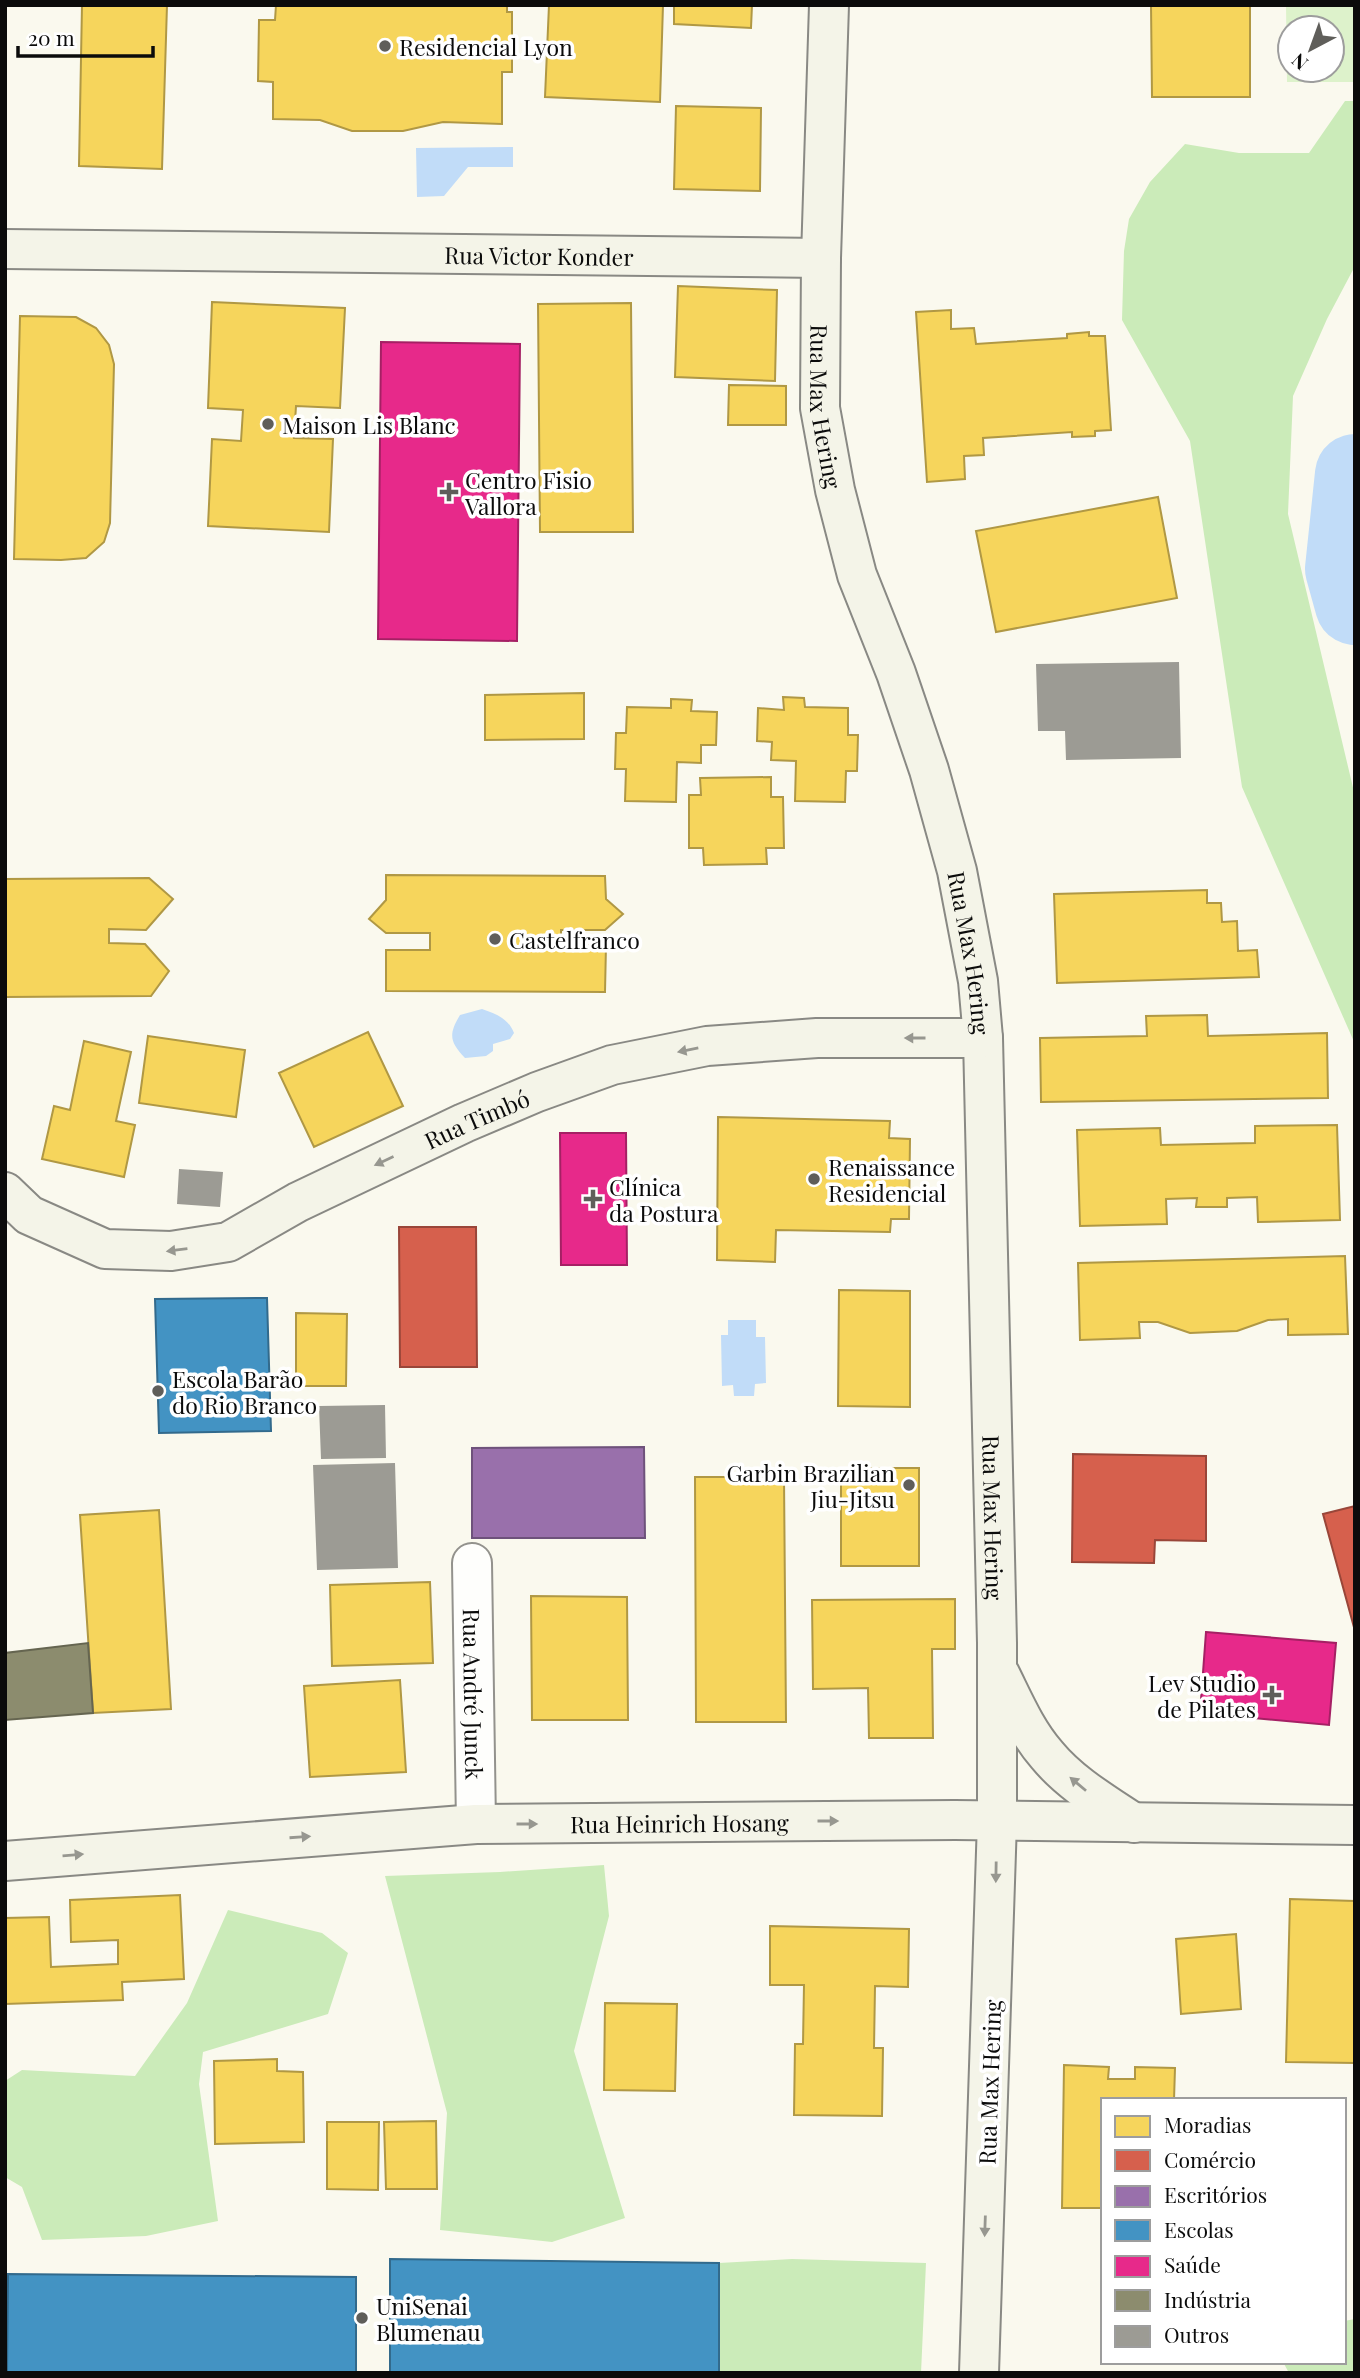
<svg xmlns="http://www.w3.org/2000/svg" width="1360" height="2378" font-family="'Playfair Display',serif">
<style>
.green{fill:#ddf2cb;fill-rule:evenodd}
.forest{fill:#cbebb9}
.water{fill:#c1dcf8}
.homes{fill:#f6d55c;stroke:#b09844;stroke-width:2}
.shops{fill:#d6604d;stroke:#994639;stroke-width:2}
.offices{fill:#9970ab;stroke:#6e527b;stroke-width:2}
.schools{fill:#4393c3;stroke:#326a8c;stroke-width:2}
.health{fill:#e7298a;stroke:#a52064;stroke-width:2}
.industry{fill:#8c8c6e;stroke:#656550;stroke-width:2}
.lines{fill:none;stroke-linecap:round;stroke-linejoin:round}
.river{stroke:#c1dcf8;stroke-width:80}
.building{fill:#9c9b94}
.street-casing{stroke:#93928d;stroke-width:42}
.secondary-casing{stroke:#898984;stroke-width:42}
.street{stroke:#fefefc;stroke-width:38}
.secondary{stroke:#f4f4e8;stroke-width:38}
.oneway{fill:#979790}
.poi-dot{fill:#5f5e5a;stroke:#fff;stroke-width:2.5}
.labels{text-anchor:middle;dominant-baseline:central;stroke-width:7;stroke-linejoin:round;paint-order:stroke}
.poi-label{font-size:23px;fill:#0b0b0b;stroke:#fff;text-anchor:start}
.street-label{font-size:23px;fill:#0b0b0b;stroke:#fff}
</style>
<rect width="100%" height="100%" fill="#faf9ee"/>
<!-- green -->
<path class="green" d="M1286 5H1355V82H1287ZM1290 28H1332V70H1290Z"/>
<!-- forest -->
<path class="forest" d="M1345 101H1355V266L1327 319 1293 396 1288 514 1355 796V1044L1242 787 1190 441 1122 320 1124 251 1129 219 1150 182 1185 144 1239 153H1309Z
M604 1865 609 1916 574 2051 625 2218 552 2242 440 2230 447 2113 385 1876 500 1872Z
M228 1910 322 1933 348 1953 328 2014 203 2052 199 2084 218 2221 146 2236 42 2240 22 2187 5 2177V2081L22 2070 135 2076 187 2003Z
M792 2259 926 2263 921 2373H719V2263Z
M1355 2319V2373H1289L1283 2362H1344V2321Z"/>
<!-- water -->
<path class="water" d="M513 147V167H468L444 196 417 197 416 148Z
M482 1009C496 1014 508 1018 514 1033L510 1039 493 1044V1051L486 1056 465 1058C450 1042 448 1035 460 1015Z
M728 1320H756V1337H765L766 1383 755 1384 754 1396H734L733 1385 722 1386 721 1335H728Z"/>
<!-- homes -->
<path class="homes" d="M82 5H167L162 169 79 166Z
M276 5H507V12H512V72H502V124L443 122 403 131H352L320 120 273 119V82L258 81 259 20H275Z
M549 5H663L660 102 545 97Z
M674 5H752L751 28 674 24Z
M1151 5H1250V97H1152Z
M676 106 761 108 760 191 674 189Z
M678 286 777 290 775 381 675 377Z
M212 302 345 308 340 408 296 406 294 438 333 439 329 532 208 526 212 439 241 441 243 410 208 408Z
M631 303 633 532H540L538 304Z
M951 310V329L974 328 976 344 1067 338V334L1089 332V336H1105L1111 430 1095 431V436L1072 437V432L983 438 984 455 964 456 965 479 927 482 916 312Z
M20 316 76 317 96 328 109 345 114 364 110 523 104 542 86 558 61 560 14 559Z
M729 385 786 386V425H728Z
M1158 497 1177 598 996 632 976 531Z
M584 693V739L485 740V695Z
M783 697 804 698 805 707 848 708V735H858L857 771H846L845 802 795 801 796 761 771 760 772 742 757 741 758 708 784 710Z
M671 699 692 700 691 711 717 712 716 745H701V763L677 762 676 802 625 801 626 769H615L616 733H626L627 707 671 708Z
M771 777V797H783L784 848H766L767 864 704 865 703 848H689V795H701L700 778Z
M386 875 605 876 606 899 623 914 605 930H561V945H606L605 992 386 991V950H430V933H386L369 919 386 900Z
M149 878 173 899 146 930 109 929V943L145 944 169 971 151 996 5 997V879Z
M1207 890V903H1221L1222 922 1237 921 1238 951 1257 950 1259 977 1057 983 1054 894Z
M1207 1015 1208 1036 1327 1033 1328 1098 1041 1102 1040 1038 1147 1036 1146 1016Z
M368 1032 403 1106 314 1147 279 1073Z
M148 1036 245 1050 236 1117 139 1103Z
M84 1041 131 1052 116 1121 135 1125 124 1177 42 1159 54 1106 70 1110Z
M718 1117 890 1121 889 1138 910 1139 909 1219H891L890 1232 776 1230 775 1262 717 1260Z
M1337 1125 1340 1220 1258 1222 1257 1197 1227 1198V1207H1196L1197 1198 1166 1199 1167 1224 1080 1226 1077 1130 1160 1128 1161 1145 1255 1143V1126Z
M1345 1256 1348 1334 1288 1335V1319L1268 1320 1237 1331 1190 1333 1158 1322H1139L1140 1338 1080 1340 1078 1263Z
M839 1290 910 1291V1407L838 1406Z
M296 1313 347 1314 346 1386H296Z
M841 1468H919V1566H841Z
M695 1477H784L786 1722H696Z
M159 1510 171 1709 93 1713 80 1515Z
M430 1582 433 1663 332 1666 330 1585Z
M531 1596 627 1597 628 1720H532Z
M955 1599V1649H932L933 1738H869L868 1688 813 1689 812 1600Z
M400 1680 406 1772 310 1777 304 1686Z
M180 1895 184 1979 122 1982 123 2000 5 2004V1918L49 1917 51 1967 118 1964V1940L71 1942 70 1900Z
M1290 1899 1355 1901V2063L1286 2062Z
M770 1926 909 1929 908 1987 875 1986 874 2048H883L882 2116 794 2115 795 2044H803L804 1985H770Z
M1236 1934 1241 2009 1181 2014 1176 1939Z
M605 2003 677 2004 675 2091 604 2090Z
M277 2059V2071L303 2072 304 2142 215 2144 214 2061Z
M1064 2065 1109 2067 1108 2079H1135V2067L1175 2068 1174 2100H1103V2208H1062Z
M436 2121 437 2189H386L384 2122Z
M327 2122H379L378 2190 327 2189Z"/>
<!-- shops -->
<path class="shops" d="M399 1227H476L477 1367H400Z
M1073 1454 1206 1456V1541L1155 1540 1154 1563 1072 1562Z
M1355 1506V1631L1323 1514Z"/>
<!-- offices -->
<path class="offices" d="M644 1447 645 1538H472V1448Z"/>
<!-- schools -->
<path class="schools" d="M267 1298 271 1431 159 1433 155 1299Z
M390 2259 719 2263V2373H390Z
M8 2274 356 2277V2373H7Z"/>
<!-- health -->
<path class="health" d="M381 342 520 344 517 641 378 639Z
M560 1133H626L627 1265H561Z
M1206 1632 1336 1643 1329 1725 1200 1713Z"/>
<!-- industry -->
<path class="industry" d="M88 1643 93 1713 5 1720V1653Z"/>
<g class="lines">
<!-- river -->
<path class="river" d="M1355 474 1345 569 1355 605"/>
</g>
<!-- building -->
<path class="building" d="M1179 662 1181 758 1066 760 1065 731H1038L1036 664Z
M179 1169 223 1172 220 1207 177 1204Z
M385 1405 386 1458 321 1459 319 1406Z
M395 1463 398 1568 317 1570 313 1465Z"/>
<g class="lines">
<!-- street casing -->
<g class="street-casing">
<g id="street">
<path id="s1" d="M472 1563 476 1824"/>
</g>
</g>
<!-- secondary casing -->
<g class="secondary-casing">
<g id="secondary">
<path id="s2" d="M829 5 821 258 820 408 835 490 857 575 896 673 929 770 957 871 978 981 983 1038 997 1643V1821L979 2373"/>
<path id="s3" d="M5 249 821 258"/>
<path id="s4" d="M5 1192 29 1215 105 1249 171 1251 228 1242 298 1202 464 1123 537 1092 612 1065 707 1046 817 1038H983"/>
<path d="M1000 1674C1014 1702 1026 1731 1047 1755 1070 1783 1104 1803 1134 1823"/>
<path id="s5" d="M5 1861 476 1824 955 1820 1355 1825"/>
</g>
</g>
<!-- street -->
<use href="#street" class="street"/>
<!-- secondary -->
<use href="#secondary" class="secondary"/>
</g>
<!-- one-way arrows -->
<defs><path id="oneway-solid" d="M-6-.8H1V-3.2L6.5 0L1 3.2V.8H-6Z" transform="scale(1.75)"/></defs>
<g class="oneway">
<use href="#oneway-solid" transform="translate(915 1038) rotate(-180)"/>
<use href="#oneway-solid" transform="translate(688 1050) rotate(169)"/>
<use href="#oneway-solid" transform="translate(384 1161) rotate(155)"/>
<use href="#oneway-solid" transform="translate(177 1250) rotate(173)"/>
<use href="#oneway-solid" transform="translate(1078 1784) rotate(-140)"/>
<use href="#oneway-solid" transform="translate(828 1821)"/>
<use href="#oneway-solid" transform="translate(527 1824)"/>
<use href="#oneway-solid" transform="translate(300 1837) rotate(-4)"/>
<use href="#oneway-solid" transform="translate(73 1855) rotate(-5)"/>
<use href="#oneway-solid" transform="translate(996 1872) rotate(91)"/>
<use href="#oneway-solid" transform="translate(985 2226) rotate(92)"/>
</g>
<!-- markers -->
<g class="poi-dot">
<circle cx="385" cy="46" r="7"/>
<circle cx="268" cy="424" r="7"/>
<path d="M445.5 481.5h7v7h7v7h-7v7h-7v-7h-7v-7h7z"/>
<circle cx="495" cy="939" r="7"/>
<circle cx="814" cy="1179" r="7"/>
<path d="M589.5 1188.5h7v7h7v7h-7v7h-7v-7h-7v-7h7z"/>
<circle cx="158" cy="1391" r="7"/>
<circle cx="909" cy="1485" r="7"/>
<path d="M1268.5 1684.5h7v7h7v7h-7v7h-7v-7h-7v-7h7z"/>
<circle cx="362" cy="2318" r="7"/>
</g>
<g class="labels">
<!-- poi labels -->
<g class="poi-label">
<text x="399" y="46">Residencial Lyon</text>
<text x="282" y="424">Maison Lis Blanc</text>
<text x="465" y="479">Centro Fisio<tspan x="465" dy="26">Vallora</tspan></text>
<text x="509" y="939">Castelfranco</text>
<text x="828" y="1166">Renaissance<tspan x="828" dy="26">Residencial</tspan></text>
<text x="609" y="1186">Clínica<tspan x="609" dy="26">da Postura</tspan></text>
<text x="172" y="1378">Escola Barão<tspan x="172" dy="26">do Rio Branco</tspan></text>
<text x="895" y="1472" text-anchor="end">Garbin Brazilian<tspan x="895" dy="26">Jiu-Jitsu</tspan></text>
<text x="1256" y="1682" text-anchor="end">Lev Studio<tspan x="1256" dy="26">de Pilates</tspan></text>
<text x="376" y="2305">UniSenai<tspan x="376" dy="26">Blumenau</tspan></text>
</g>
<!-- street labels -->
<g class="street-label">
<text stroke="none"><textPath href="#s3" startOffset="534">Rua Victor Konder</textPath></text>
<text stroke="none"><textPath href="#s2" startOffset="402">Rua Max Hering</textPath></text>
<text stroke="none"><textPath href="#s2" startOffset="970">Rua Max Hering</textPath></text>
<text stroke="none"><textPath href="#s4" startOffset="518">Rua Timbó</textPath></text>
<text stroke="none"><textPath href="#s2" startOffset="1536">Rua Max Hering</textPath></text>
<text stroke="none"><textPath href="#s1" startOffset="131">Rua André Junck</textPath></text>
<text stroke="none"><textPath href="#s5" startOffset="676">Rua Heinrich Hosang</textPath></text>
<text transform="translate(989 2082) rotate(-88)">Rua Max Hering</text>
</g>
</g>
<!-- border -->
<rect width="1360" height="2378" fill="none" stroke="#0b0b0b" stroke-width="14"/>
<!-- legend -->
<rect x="1101" y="2098" width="245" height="266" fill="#ffffff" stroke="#9d9d9d" stroke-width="2"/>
<rect x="1115" y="2116" width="35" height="21" fill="#f6d55c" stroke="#9d9d9d" stroke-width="2"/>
<text x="1164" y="2133" font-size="21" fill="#0b0b0b">Moradias</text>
<rect x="1115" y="2150" width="35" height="21" fill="#d6604d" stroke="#9d9d9d" stroke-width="2"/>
<text x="1164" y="2168" font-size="21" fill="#0b0b0b">Comércio</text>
<rect x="1115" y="2186" width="35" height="21" fill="#9970ab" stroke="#9d9d9d" stroke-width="2"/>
<text x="1164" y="2203" font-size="21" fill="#0b0b0b">Escritórios</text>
<rect x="1115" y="2220" width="35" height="21" fill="#4393c3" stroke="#9d9d9d" stroke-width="2"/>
<text x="1164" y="2238" font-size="21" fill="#0b0b0b">Escolas</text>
<rect x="1115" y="2256" width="35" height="21" fill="#e7298a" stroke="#9d9d9d" stroke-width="2"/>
<text x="1164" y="2273" font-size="21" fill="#0b0b0b">Saúde</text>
<rect x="1115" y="2290" width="35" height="21" fill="#8c8c6e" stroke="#9d9d9d" stroke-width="2"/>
<text x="1164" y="2308" font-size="21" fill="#0b0b0b">Indústria</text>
<rect x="1115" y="2326" width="35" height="21" fill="#9c9b94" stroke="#9d9d9d" stroke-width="2"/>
<text x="1164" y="2343" font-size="21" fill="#0b0b0b">Outros</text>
<!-- north arrow -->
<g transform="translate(1311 49) rotate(221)"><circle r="33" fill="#ffffff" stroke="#9d9d9d" stroke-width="2"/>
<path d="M0-5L12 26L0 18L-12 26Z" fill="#5f5e5a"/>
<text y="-10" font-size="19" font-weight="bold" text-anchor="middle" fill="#0b0b0b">N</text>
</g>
<!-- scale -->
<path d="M18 46v10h135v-10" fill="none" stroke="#0b0b0b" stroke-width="3.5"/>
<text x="28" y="46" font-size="21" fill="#0b0b0b" stroke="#ffffff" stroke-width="5" paint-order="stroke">20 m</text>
</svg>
